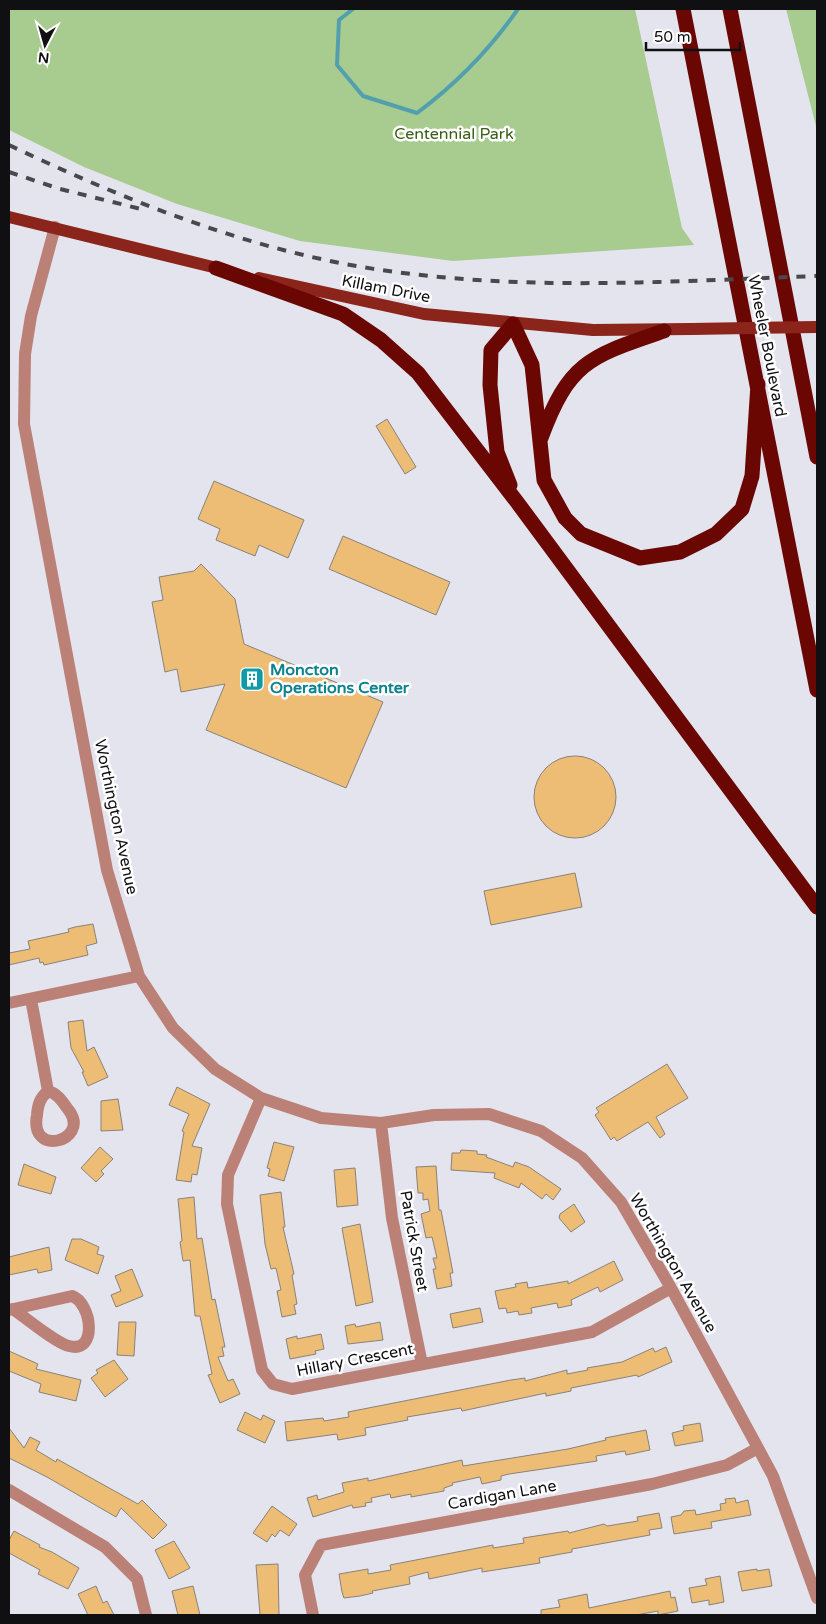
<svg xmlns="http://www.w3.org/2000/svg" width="826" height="1624" font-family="'Varela Round',sans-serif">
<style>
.green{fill:#a8cb8f}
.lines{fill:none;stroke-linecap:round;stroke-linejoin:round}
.stream{stroke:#52a0ae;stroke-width:4}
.building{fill:#edbd76;stroke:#88827a}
.minor{stroke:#bb8177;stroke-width:12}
.primary{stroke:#8b241a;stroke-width:12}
.motorway{stroke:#6b0703;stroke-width:15}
.rail{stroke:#48484d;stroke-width:4;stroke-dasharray:9 9;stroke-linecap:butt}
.primary-bridge{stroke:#8b241a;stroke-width:12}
.labels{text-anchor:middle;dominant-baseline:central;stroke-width:5;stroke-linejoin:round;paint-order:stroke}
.park-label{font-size:16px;fill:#395d15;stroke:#fff}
.street-label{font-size:16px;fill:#101013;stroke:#fff}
.culture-label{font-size:16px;font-weight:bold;fill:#0d838f;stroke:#fff;text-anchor:start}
</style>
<rect width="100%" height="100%" fill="#e4e4ee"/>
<!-- green -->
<path class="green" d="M9 9H635L682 228 694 245 453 261 300 241 177 204 84 167 9 130Z
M786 9H817V130Z"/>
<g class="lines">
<!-- stream -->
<path class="stream" d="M353 9 339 20 337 65 363 96 417 113C456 84 490 49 518 9"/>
</g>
<!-- building -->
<path class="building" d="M387 419 416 467 405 474 376 426Z
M214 481 304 520 288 558 259 545 255 556 216 540 220 529 198 519Z
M343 536 450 582 436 615 329 569Z
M201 564 235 599 244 644 383 702 346 788 206 730 225 684 181 692 177 669 165 672 152 602 163 600 159 577 194 571Z
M534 797a41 41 0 1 1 82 0a41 41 0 1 1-82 0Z
M575 873 582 907 491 925 484 891Z
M93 924 97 943 86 946 88 955 44 965 43 962 40 963 39 958 9 965V953L30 949 28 941 69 932 68 929 75 927Z
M83 1020 87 1051 94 1047 108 1077 88 1086 82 1072H84L71 1048 68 1022Z
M667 1064 688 1098 656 1117 665 1134 660 1138 648 1122 617 1141 614 1137 611 1140 595 1115 599 1112 596 1108Z
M177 1087 210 1104 192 1146 202 1148 197 1175 192 1174 191 1182 176 1180 184 1132 182 1131 189 1114 169 1105Z
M118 1099 123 1130 101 1131V1101Z
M274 1142 294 1147 284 1181 268 1176 270 1169 267 1168Z
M100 1147 113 1159 101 1171 104 1174 96 1182 81 1168Z
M461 1150 477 1151V1154L487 1155 486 1157 513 1167 515 1162 529 1167 561 1189 553 1200 546 1194 542 1199 521 1183 519 1188 494 1178 495 1173 451 1170 452 1153H460Z
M24 1164 56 1177 51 1194 18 1185Z
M436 1166 439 1210H441L453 1273H450L452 1286 437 1289 433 1269H436L433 1258H437L432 1237 426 1238 421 1214 430 1211 428 1199 423 1200V1193H418L416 1167Z
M355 1168 358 1205 337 1207 334 1170Z
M281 1192 285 1227H283L294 1274 292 1275 297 1304 294 1305 296 1314 282 1317 277 1291 281 1290 276 1268 271 1269 265 1244 260 1195Z
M194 1197 197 1239 202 1238 212 1300 215 1299 225 1347H222L224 1356 218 1357 228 1381 233 1379 240 1394 220 1403 208 1375 212 1374 200 1316H195L190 1260 183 1261 180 1242 182 1241 178 1199Z
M574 1204 585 1222 571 1232 559 1218 560 1214Z
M360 1224 373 1302 356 1306 342 1228Z
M72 1239H81L99 1247 97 1254 104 1256 98 1274 65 1260Z
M49 1247 52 1270 38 1273 37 1269 9 1275V1257Z
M614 1261 623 1280 600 1292 598 1287 571 1300 572 1305 558 1308 557 1303 531 1308 532 1313 519 1315 518 1311 507 1313 506 1308 499 1309 495 1291 516 1287 515 1284 527 1282 528 1288 568 1281V1284Z
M132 1269 143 1296 116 1307 111 1295 121 1291 115 1276Z
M480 1308 483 1322 453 1328 450 1314Z
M119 1322H136L134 1356 117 1355Z
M380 1322 383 1340 348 1344 345 1326 355 1324 356 1327Z
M321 1334 324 1349 315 1351 316 1354 290 1359 286 1339 297 1336V1339Z
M666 1347 672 1362 638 1377 637 1375 571 1388V1391L546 1396V1393L462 1411 461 1408 407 1417 408 1420 365 1428 366 1435 338 1440 337 1434 287 1441 285 1422 323 1418 324 1421 349 1417 348 1412 511 1380 525 1378V1381L567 1370V1374L588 1370 587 1368 622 1362 653 1348 655 1352Z
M9 1351 38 1364 36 1369 81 1380 76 1401 39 1392 41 1384 9 1371Z
M114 1360 128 1379 105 1397 91 1378 98 1373 96 1370Z
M245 1412 261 1420 263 1415 275 1421 265 1443 237 1430Z
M700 1423 703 1441 675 1446 672 1433 684 1430 683 1426Z
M9 1428 24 1448 30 1437 40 1442 36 1450 56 1462 57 1459 138 1504 142 1500 167 1525 153 1539 121 1508 116 1517 47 1477 9 1458Z
M646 1430 650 1450 626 1455 625 1451 596 1456 597 1461 509 1474 501 1476V1480L482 1484 480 1477 452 1483 453 1485 444 1488V1491L411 1497V1494L391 1498 390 1494 371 1498 372 1502 365 1503 366 1506 353 1508 352 1505 313 1517 307 1498 317 1495 318 1500 344 1492 342 1483 368 1478V1481L462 1460 463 1466 568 1449 606 1440 605 1438Z
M735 1498 736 1503 748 1500 751 1515 711 1522 712 1528 674 1534 671 1517 681 1515 684 1511 695 1510 696 1515 721 1510 720 1504 726 1503 725 1499Z
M272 1506 297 1524 289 1536 280 1530 275 1537 272 1534 267 1542 253 1533Z
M659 1513 662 1528 649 1530 650 1535 572 1549V1552L539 1558 540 1563 482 1572V1568L429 1579 428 1572 409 1577 410 1584 372 1591 373 1593 360 1596 344 1598 342 1592 339 1574 368 1569V1574L391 1570 390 1565 493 1545V1548L524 1543 523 1538 568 1531 569 1533 604 1524 607 1526 638 1521 637 1517Z
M14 1531 40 1545 39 1547 52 1552 79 1568 68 1589 38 1574 40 1570 9 1553V1540Z
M174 1541 190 1568 169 1579 155 1550Z
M278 1564 279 1615H260L256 1565Z
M757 1569V1571L769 1569 772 1586 742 1591 738 1572Z
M720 1576 724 1602 709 1605V1600L692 1603 689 1588 707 1585 705 1579Z
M96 1586 103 1603 107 1601 114 1615H88L78 1594Z
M193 1586 200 1615H178L172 1591Z
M670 1591 671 1598 675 1597 678 1611 658 1615V1611L636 1615H541V1610L560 1607 558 1600 587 1594 589 1608Z"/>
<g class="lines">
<!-- minor -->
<path class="minor" d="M55 227 31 316 25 354 24 424 107 870 139 976 173 1028 215 1069 261 1098 321 1118 381 1123 434 1115 489 1114 541 1131 582 1158 621 1202 671 1288 758 1448 773 1476 817 1598
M31 999 48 1091
M9 1003 139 976
M48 1091C59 1094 63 1103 70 1112 89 1141 29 1158 37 1115 38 1104 40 1098 48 1091Z
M261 1098 228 1175 227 1204 262 1370 273 1384 292 1389 592 1332 671 1288
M381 1123 392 1218 422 1364
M9 1310 72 1296C92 1303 98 1354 69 1346 56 1343 26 1318 13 1309
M9 1490 105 1547 137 1579 146 1615
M313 1615 305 1575 321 1545 652 1484 727 1465 758 1448"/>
<!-- primary -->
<path class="primary" d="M9 217 225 270
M259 278 424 314 593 330 691 329"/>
<!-- motorway -->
<path class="motorway" d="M683 9 817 690
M730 9 817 457
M216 268 343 314 381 340 418 373 517 502 817 907
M541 438C569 361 591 356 664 331
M510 485 497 452 490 385 491 350 513 324 532 365 544 480 565 518 581 534 640 558 680 552 716 534 742 509 752 476 758 384"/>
<!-- rail -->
<path class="rail" d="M9 145C131 203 261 255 396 272 536 291 677 281 817 276
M9 172 60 189 145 210"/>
<!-- primary-bridge -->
<path class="primary-bridge" d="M691 329 817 327"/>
</g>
<!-- icons -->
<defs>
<g id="building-square" transform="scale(1.25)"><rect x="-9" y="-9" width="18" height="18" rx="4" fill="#0f9aa8" stroke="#fff"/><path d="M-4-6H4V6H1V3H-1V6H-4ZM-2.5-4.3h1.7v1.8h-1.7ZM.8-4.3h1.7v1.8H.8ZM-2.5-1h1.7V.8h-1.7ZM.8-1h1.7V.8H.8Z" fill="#fff"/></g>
</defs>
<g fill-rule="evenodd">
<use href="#building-square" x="252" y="679"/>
</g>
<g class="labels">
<!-- park labels -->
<g class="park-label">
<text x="454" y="134">Centennial Park</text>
</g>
<!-- street labels -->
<g class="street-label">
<text transform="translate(386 289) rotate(11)">Killam Drive</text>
<text transform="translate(767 346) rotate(79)">Wheeler Boulevard</text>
<text transform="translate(116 817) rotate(78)">Worthington Avenue</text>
<text transform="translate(414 1241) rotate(80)">Patrick Street</text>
<text transform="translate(673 1263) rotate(60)">Worthington Avenue</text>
<text transform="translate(355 1360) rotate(-11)">Hillary Crescent</text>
<text transform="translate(502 1495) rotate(-10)">Cardigan Lane</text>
</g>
<!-- culture labels -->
<g class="culture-label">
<text x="270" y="670">Moncton<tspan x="270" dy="18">Operations Center</tspan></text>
</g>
</g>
<!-- border -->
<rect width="826" height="1624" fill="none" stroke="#101013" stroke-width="20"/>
<!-- north arrow -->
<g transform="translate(45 45) rotate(186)" stroke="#ffffff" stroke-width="4" paint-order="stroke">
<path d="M0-4L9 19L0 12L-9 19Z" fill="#101013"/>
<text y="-8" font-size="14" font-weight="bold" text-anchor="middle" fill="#101013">N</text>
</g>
<!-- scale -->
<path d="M646 42v8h94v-8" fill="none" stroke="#101013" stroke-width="2.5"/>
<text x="654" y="42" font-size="15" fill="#101013" stroke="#ffffff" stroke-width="4" paint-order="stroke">50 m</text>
</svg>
